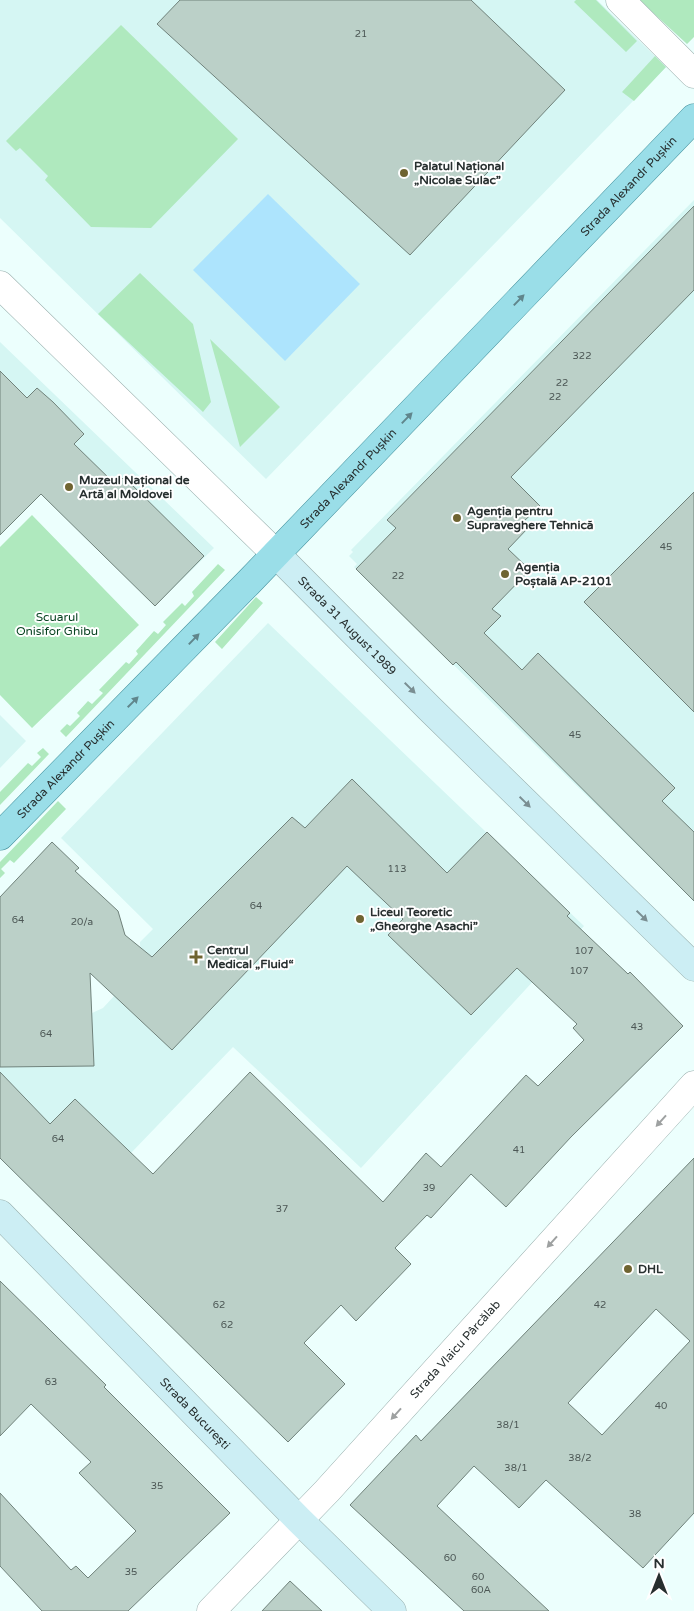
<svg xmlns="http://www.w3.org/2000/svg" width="694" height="1611" font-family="'Varela Round',sans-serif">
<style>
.built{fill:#d5f6f3}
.green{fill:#afe9be}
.water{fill:#ade4fd}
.building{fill:#bbd0c8;stroke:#70827b;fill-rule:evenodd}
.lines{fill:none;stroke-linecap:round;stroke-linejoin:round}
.street-casing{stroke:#98aeac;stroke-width:29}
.secondary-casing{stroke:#98aeac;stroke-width:29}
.primary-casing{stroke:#46929e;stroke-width:29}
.street{stroke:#fff;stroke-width:28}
.secondary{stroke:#cceef4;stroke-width:28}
.primary{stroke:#9adee8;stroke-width:28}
.oneway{fill:#60868c}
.oneway2{fill:#7a8e92}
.oneway3{fill:#9ea1a1}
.poi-dot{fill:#6f6431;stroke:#fff;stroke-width:2}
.labels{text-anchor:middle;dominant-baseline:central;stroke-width:4;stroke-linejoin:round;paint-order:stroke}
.number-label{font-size:10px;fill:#4c5755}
.poi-label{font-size:12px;font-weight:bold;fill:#272f2f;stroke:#fff;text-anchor:start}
.street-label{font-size:12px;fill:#272f2f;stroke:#fff}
.park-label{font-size:12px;fill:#084422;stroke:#fff}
</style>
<rect width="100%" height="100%" fill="#ecfffd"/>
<!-- built -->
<path class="built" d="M0 0H597L666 67 266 479 0 218Z
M694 200V901L354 567 357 564 349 556 353 552 351 550Z
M0 342 214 548 155 606 41 494 0 535Z
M268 623 584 926 361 1168 233 1047 131 1153 0 1158V898L73 1012 92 1013 103 1008 141 967 140 942 153 929 61 838Z
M0 715 26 741 0 768Z"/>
<!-- green -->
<path class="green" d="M576 0H596L637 41 626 52 574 2Z
M639 0H694V37L687 44Z
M121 25 238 139 151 228 91 227 45 180 48 176 20 148 16 151 6 141Z
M655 56 666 67 634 101 622 92Z
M140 273 193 324 211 402 203 412 98 314Z
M210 339 280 407 240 447Z
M32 515 139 625 32 728 0 695V547Z
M218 564 225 570 66 737 60 731 67 724 70 726 80 716 77 713 88 701 92 704 103 693 99 690 126 662 129 664 138 654 136 651 154 631 158 634 166 625 163 622 182 603 185 606 194 596 192 592Z
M256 597 263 603 222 649 215 642Z
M43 748 49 754 0 805V792L28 763 32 766 41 757 37 753Z
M58 801 66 809 14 863 10 860 1 869 5 873 0 878V862Z"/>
<!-- water -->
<path class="water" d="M268 194 360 284 285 361 193 270Z"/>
<!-- building -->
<path class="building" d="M180 0H471L565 90 410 255 157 24Z
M694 206V290L511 477 540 506 523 522 528 528 508 549 530 570 492 609 501 616 484 633 522 670 538 653 675 788 662 801 694 832V901L456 662 453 665 356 569 396 528 387 520Z
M0 371 27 398 37 388 53 402 84 434 74 444 116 485 124 477 204 556 155 606 41 494 0 535Z
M694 492V712L584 602Z
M352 779 447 873 487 832 570 913 567 916 628 974 630 972 683 1026 571 1137 506 1207 471 1174 431 1218 427 1215 395 1248 411 1264 356 1321 341 1305 304 1343 345 1384 288 1442 0 1158V1072L50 1124 75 1099 153 1174 250 1072 383 1202 426 1153 441 1167 526 1075 538 1086 584 1040 573 1028 577 1024 517 968 471 1015 388 935 403 919 347 866 172 1050 90 973 94 1066 0 1067V897L52 842 79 868 75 871 118 911 125 935 152 957 292 817 305 828Z
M694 1158V1513L643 1568 546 1480 519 1508 474 1466 437 1506 549 1611H464L350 1505 416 1435 421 1441ZM656 1309 690 1341 602 1435 568 1403Z
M0 1281 106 1385 104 1387 230 1513 128 1611H42L0 1566V1493L71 1570 76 1566 88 1578 136 1531 79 1473 91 1462 31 1404 0 1436Z
M290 1581 322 1611H262Z"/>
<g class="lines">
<!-- street casing -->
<g class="street-casing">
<g id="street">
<path d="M620 0 694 74"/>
<path d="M0 285 276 554"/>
<path id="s1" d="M211 1611 327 1491 694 1085"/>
</g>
</g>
<!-- secondary casing -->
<g class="secondary-casing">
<g id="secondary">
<path id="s2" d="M276 554 429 708 694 967"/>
<path id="s3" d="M0 1214 299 1520 392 1611"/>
</g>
</g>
<!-- primary casing -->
<g class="primary-casing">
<g id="primary">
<path id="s4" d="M0 836 248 583 694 118"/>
</g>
</g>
<!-- street -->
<use href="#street" class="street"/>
<!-- secondary -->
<use href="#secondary" class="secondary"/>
<!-- primary -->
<use href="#primary" class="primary"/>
</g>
<!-- one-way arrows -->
<defs><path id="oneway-solid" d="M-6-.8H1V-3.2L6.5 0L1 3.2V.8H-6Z" transform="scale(1.25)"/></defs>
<g class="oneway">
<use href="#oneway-solid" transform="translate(519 300) rotate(-46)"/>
<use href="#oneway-solid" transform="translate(407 418) rotate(-46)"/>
<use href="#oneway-solid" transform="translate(194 639) rotate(-46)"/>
<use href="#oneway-solid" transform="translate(133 702) rotate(-45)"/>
</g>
<g class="oneway2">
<use href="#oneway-solid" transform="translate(410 688) rotate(45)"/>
<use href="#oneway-solid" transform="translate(525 802) rotate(44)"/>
<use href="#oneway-solid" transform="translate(642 916) rotate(44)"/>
</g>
<g class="oneway3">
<use href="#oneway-solid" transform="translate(661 1121) rotate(132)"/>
<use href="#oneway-solid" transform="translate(552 1242) rotate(132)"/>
<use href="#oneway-solid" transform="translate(396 1414) rotate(132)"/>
</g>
<!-- markers -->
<g class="poi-dot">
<circle cx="404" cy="173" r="5"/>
<circle cx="69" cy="487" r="5"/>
<circle cx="457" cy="518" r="5"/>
<circle cx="505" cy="574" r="5"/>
<circle cx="360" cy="919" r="5"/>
<path d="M193.5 949.5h5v5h5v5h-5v5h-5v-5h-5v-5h5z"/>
<circle cx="628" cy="1269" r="5"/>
</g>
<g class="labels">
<!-- number labels -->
<g class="number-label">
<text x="361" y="34">21</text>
<text x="582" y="356">322</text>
<text x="562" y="383">22</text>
<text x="555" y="397">22</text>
<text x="666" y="547">45</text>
<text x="398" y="576">22</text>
<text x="575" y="735">45</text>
<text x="397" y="869">113</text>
<text x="256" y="906">64</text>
<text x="18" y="920">64</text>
<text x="82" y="922">20/a</text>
<text x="584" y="951">107</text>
<text x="579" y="971">107</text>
<text x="637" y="1027">43</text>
<text x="46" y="1034">64</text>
<text x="58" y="1139">64</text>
<text x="519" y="1150">41</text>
<text x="429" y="1188">39</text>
<text x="282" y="1209">37</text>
<text x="219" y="1305">62</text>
<text x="600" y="1305">42</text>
<text x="227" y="1325">62</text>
<text x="51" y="1382">63</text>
<text x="661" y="1406">40</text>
<text x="508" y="1425">38/1</text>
<text x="580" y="1458">38/2</text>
<text x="516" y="1468">38/1</text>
<text x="157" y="1486">35</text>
<text x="635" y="1514">38</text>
<text x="450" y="1558">60</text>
<text x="131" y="1572">35</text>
<text x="478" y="1577">60</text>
<text x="481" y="1590">60A</text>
</g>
<!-- poi labels -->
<g class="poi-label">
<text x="414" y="166">Palatul Național<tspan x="414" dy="14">„Nicolae Sulac”</tspan></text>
<text x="79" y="480">Muzeul Național de<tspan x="79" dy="14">Artă al Moldovei</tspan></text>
<text x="467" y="511">Agenția pentru<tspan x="467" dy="14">Supraveghere Tehnică</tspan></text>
<text x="515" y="567">Agenția<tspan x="515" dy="14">Poștală AP-2101</tspan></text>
<text x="370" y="912">Liceul Teoretic<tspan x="370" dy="14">„Gheorghe Asachi”</tspan></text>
<text x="207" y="950">Centrul<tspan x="207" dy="14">Medical „Fluid“</tspan></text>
<text x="638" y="1269">DHL</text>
</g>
<!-- street labels -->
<g class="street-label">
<text stroke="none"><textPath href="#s4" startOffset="904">Strada Alexandr Pușkin</textPath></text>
<text stroke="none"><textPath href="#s4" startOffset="499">Strada Alexandr Pușkin</textPath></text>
<text stroke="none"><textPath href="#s2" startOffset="101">Strada 31 August 1989</textPath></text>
<text stroke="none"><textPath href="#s4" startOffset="94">Strada Alexandr Pușkin</textPath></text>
<text stroke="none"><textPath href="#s1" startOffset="358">Strada Vlaicu Pârcălab</textPath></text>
<text stroke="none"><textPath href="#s3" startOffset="279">Strada București</textPath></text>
</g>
<!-- park labels -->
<g class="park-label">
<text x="57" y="617">Scuarul<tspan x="57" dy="14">Onisifor Ghibu</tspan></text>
</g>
</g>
<!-- north arrow -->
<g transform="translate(659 1576)" stroke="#ffffff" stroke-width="4" paint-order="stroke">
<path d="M0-4L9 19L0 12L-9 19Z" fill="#272f2f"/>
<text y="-8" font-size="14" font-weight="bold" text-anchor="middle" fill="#272f2f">N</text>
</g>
</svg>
